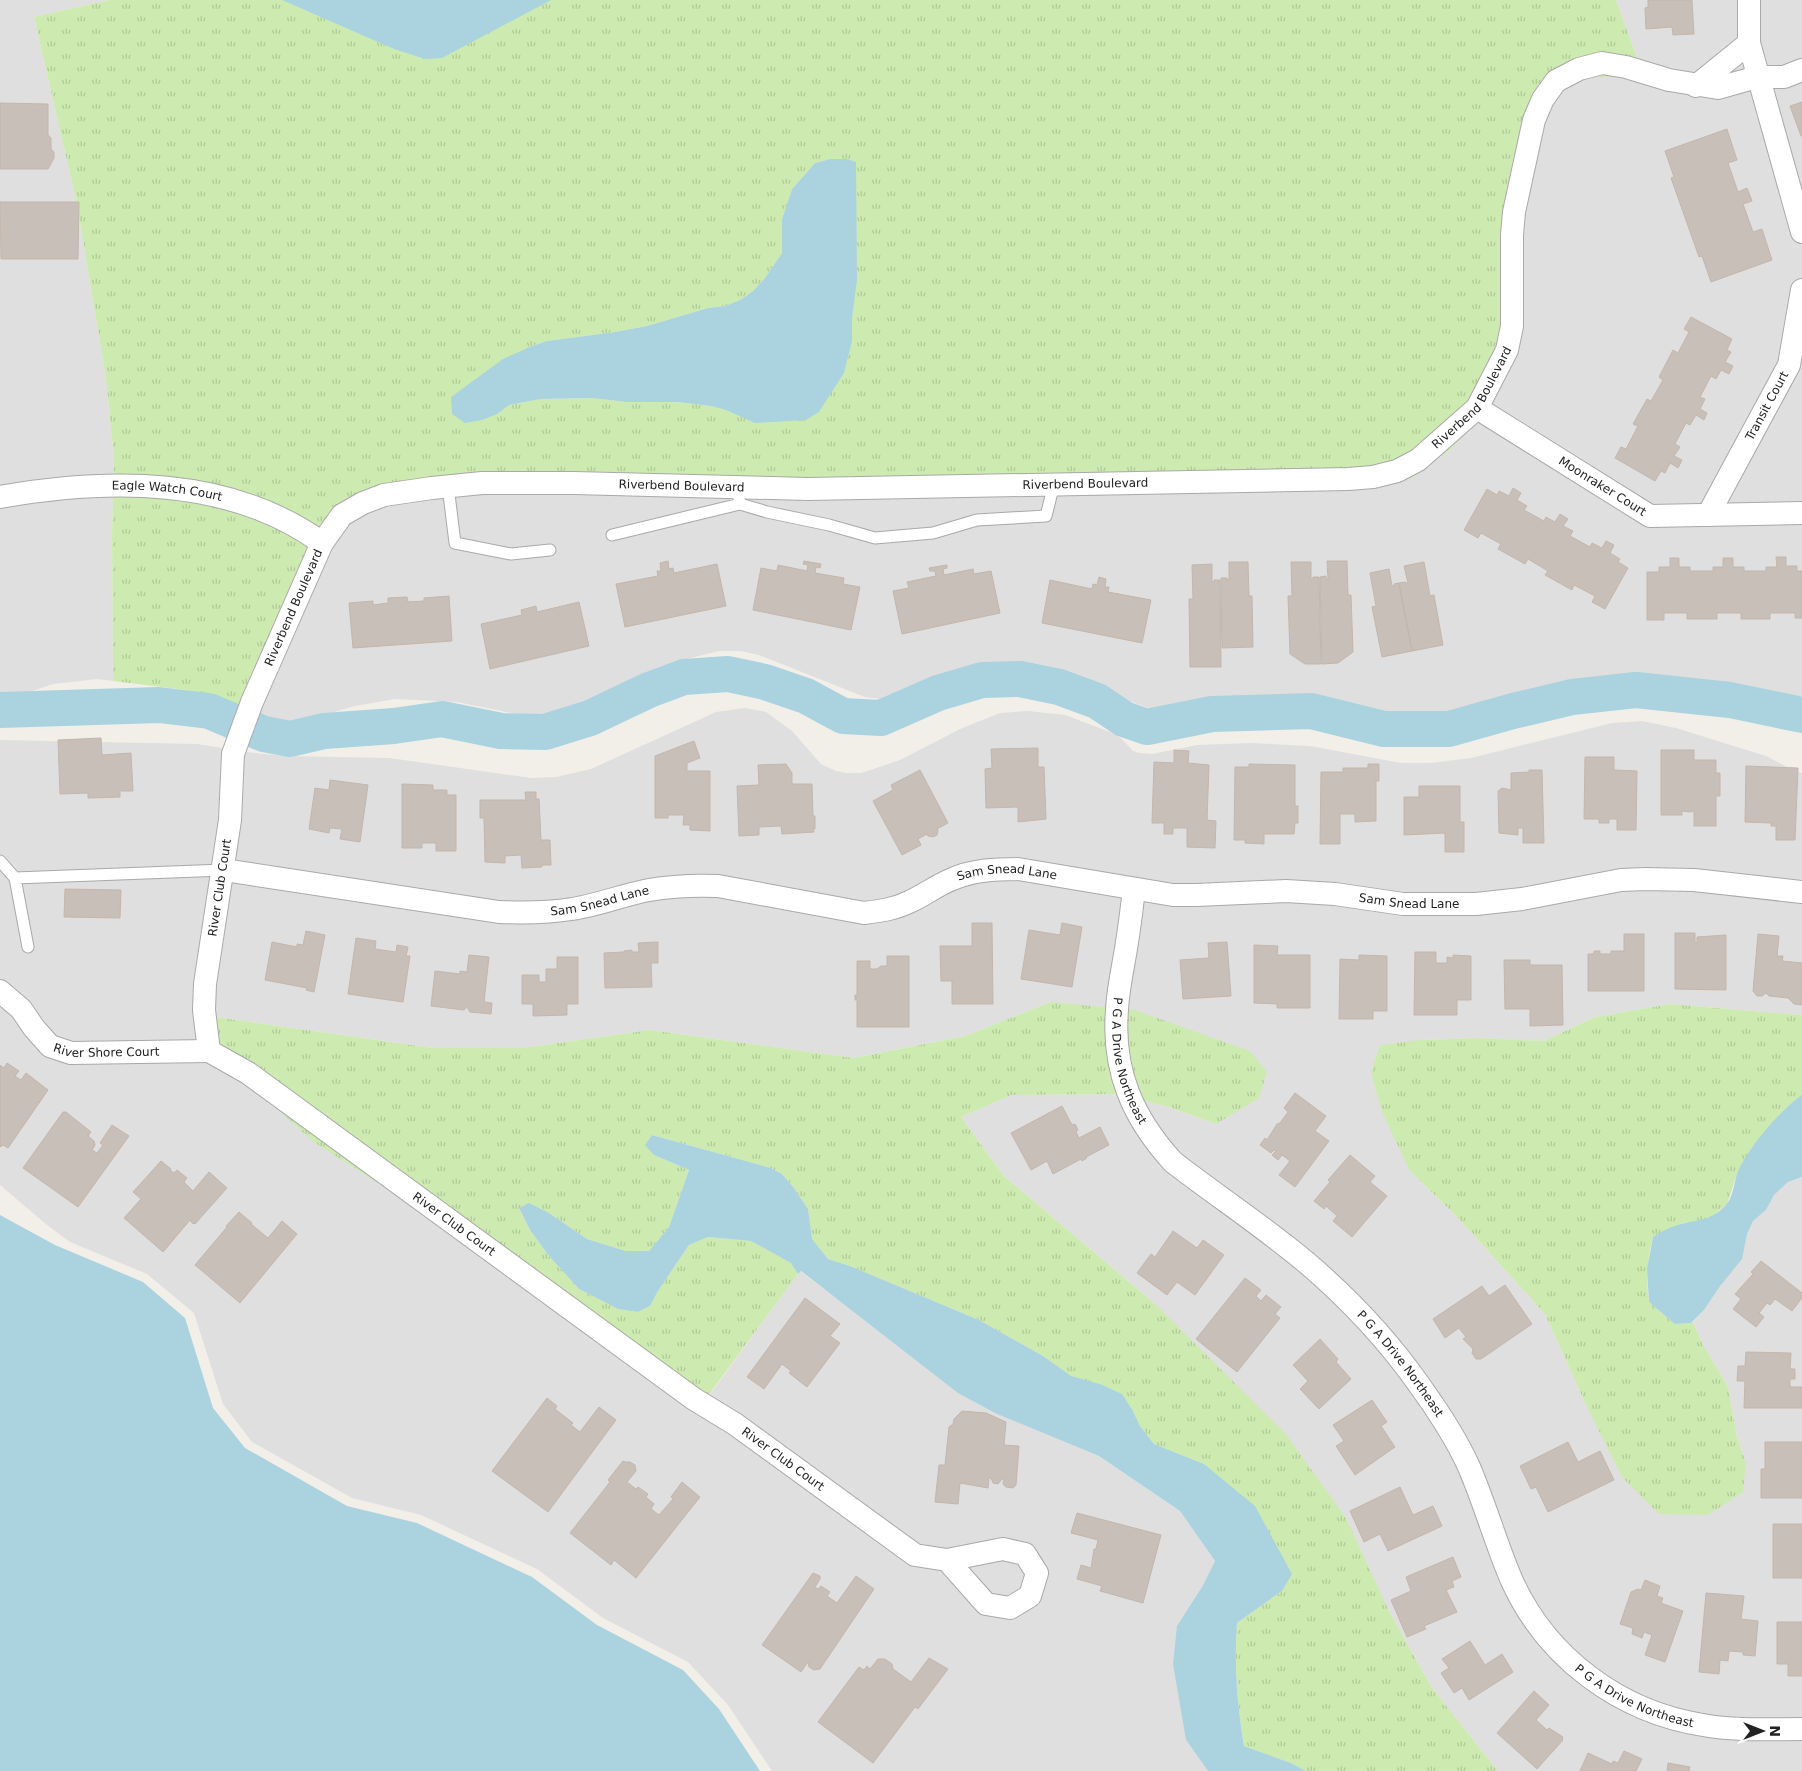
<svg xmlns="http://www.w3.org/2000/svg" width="1802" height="1771" font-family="'DejaVu Sans',sans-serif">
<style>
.residential{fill:#e0dfdf}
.grass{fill:url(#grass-tufts);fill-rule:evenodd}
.water{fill:#aad3df}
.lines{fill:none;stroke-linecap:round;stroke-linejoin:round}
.river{stroke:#aad3df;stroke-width:36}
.building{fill:#c7bfb8;stroke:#c4b6ab}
.service-casing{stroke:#a9a9a9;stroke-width:13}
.minor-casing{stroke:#a9a9a9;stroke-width:24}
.service{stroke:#fff;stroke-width:11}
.minor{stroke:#fff;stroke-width:22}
.labels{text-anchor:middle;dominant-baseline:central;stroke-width:4;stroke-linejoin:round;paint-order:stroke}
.street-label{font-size:12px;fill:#222;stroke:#fff}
</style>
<defs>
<pattern id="grass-tufts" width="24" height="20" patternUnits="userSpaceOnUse" patternTransform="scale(1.25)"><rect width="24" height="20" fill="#cdebb0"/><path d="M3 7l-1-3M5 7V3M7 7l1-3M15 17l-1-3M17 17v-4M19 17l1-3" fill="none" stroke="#b0c997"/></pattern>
</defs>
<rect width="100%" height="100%" fill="#f2efe9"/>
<!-- residential -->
<path class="residential" d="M0 0H109L34 17 77 205 106 378 114 458 112 535 113 681 97 679 53 684 17 696 0 698Z
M1616 0H1802V706L1666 685 1567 692 1448 726 1416 724 1338 708 1284 704 1236 707 1185 712H1160L1082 684 1045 675 1009 669 986 668 966 670 924 688 881 699 865 697 759 655 740 651H719L683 660 559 719 547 723 531 717 457 702 395 699 355 706 296 723 268 722 250 718 342 526 360 513 399 499 461 492 1412 478 1451 449 1549 104 1565 86 1587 77H1644Z
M745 708 766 712 792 731 821 764 836 771 847 773H861L900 760 960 729 1000 713 1028 711 1065 715 1118 735 1133 751 1139 753 1152 754 1197 745 1251 743 1310 746 1401 763H1431L1471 758 1612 723 1642 721 1676 728 1766 756 1795 771 1802 773V1015L1670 1004 1595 1017 1544 1041 1478 1038 1421 1040 1410 1171 1458 1218 1545 1314 1587 1407 1746 1463 1737 1437 1728 1387 1702 1343 1693 1322 1704 1310 1721 1285 1753 1221 1766 1210 1774 1195 1788 1182 1802 1177V1771H1498L1432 1688 1389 1611 1154 1303 1004 1176 961 1117 1012 1095 1118 1094 1169 1107 1216 1124 1050 1002 965 1036 854 1058 650 1030 523 1048H433L208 1016 507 1265 700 1408 800 1271 873 1326 997 1414 1099 1456 1180 1511 1215 1561 1202 1587 1186 1740 1208 1771H772L728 1705 688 1662 603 1618 537 1569 421 1515 352 1498 252 1442 223 1404 194 1313 147 1274 70 1242 47 1225 0 1185V740L197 744 254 753 285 756 389 758 532 778 556 777 591 769 716 712Z"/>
<!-- grass -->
<path class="grass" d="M109 0H1616L1644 77H1587L1565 86 1549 104 1523 200 1512 364 1496 396 1481 416 1451 449 1412 478 1182 492H461L399 499 360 513 342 527 250 718 230 712 205 697 186 690 113 681 112 535 114 458 106 378 77 205 34 17ZM830 159H847L852 341 726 410 711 406 677 402H626L592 398 541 399 509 405 451 397 532 346 547 341 615 332 647 326 708 308 725 306 740 300 753 291 765 278 782 253V219L792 189 815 163Z
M1050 1002 1135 1010 1250 1051 1267 1072 1259 1098 1216 1124 1169 1107 1118 1094 1012 1095 961 1117 1004 1176 1154 1303 1286 1434 1346 1518 1389 1611 1432 1688 1498 1771H1306L1291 1763 1244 1746C1237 1703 1234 1666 1237 1623L1282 1591 1204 1464 1154 1444 1140 1426 1133 1411 1100 1384 1071 1377 1043 1356 979 1320 850 1266 828 1259 811 1239 808 1209 794 1188 782 1174 771 1168 652 1135 654 1155 689 1170 669 1227 649 1251H626L587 1239 549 1213 519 1208 530 1230 549 1256 579 1289 618 1309 638 1312 650 1306 658 1291 689 1245 708 1237 751 1241 792 1263 798 1274 699 1408 507 1265 315 1143 216 1054 208 1016 433 1048H523L650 1030 854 1058 965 1036Z
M1670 1004 1802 1015V1095L1786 1108 1752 1147 1737 1174 1727 1204 1714 1215 1699 1221 1683 1223 1653 1237C1647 1259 1646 1279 1649 1302L1675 1324 1691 1323 1693 1322 1702 1343 1728 1387 1737 1437 1746 1463 1743 1492 1708 1515 1659 1514 1622 1477 1587 1407 1545 1314 1458 1218 1410 1171 1382 1112 1371 1073 1380 1045 1421 1040 1478 1038 1544 1041 1595 1017Z"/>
<!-- water -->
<path class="water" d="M282 0H551L442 58 425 59 394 49Z
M830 159H847L856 162 857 280 852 318V341L844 373 819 412 806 420 755 423 726 410 711 406 677 402H626L592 398 541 399 509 405 497 414 482 420 465 423 452 414 451 397 503 359 532 346 547 341 615 332 647 326 708 308 725 306 740 300 753 291 765 278 782 253V219L792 189 815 163Z
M1802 1095V1177L1788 1182 1774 1195 1766 1210 1753 1221 1747 1234 1742 1259 1721 1285 1704 1310 1691 1323 1675 1324 1649 1302 1647 1269 1653 1237C1662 1231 1670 1227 1681 1224 1699 1219 1710 1221 1725 1206 1733 1198 1734 1184 1737 1174 1746 1150 1781 1109 1802 1095Z
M652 1135 771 1168 782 1174 794 1188 808 1209 812 1239 828 1259 850 1266 979 1320 1043 1356 1071 1376 1100 1384 1122 1394 1133 1411 1140 1426 1154 1444 1204 1464 1255 1506 1292 1574 1282 1591 1237 1623C1234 1666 1237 1703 1244 1746L1291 1763 1306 1771H1208L1186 1740 1173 1664 1177 1626 1202 1587 1215 1561 1180 1511 1099 1456 997 1414 958 1393 801 1271 798 1274 791 1263 751 1241 708 1237 689 1245 658 1291 650 1306 638 1312 618 1309 579 1289 549 1256 530 1230 519 1208 529 1203 549 1213 587 1239 626 1251H649L669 1227 689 1170 654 1155 645 1145Z
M0 1215 55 1245 143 1282 185 1318 213 1408 245 1448 347 1506 417 1523 532 1577 597 1625 683 1670 719 1709 760 1771H0Z"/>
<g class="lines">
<!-- river -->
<path class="river" d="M0 710 159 705 209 711 264 734 290 739 324 731 394 726 442 719 501 731 545 732 590 718 649 690 684 677 728 674 765 682 806 696 843 716 881 718 938 693 982 680 1020 679 1059 687 1097 701 1124 719 1147 727 1212 714 1311 711 1384 729H1449L1513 711 1572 697 1636 690 1730 700 1802 715"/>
</g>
<!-- building -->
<path class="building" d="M1648 0H1692L1694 34 1673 35 1672 27 1646 29 1645 8 1648 7Z
M1802 102V136H1801L1790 106Z
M0 103 48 104V135L51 138V149L54 152V158L48 169H0Z
M1727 129 1737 160 1728 163 1738 192 1747 188 1752 201 1743 204 1753 232 1762 229 1772 260 1711 282 1702 256 1699 257 1671 178 1674 177 1665 151Z
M0 202H79L78 259H1Z
M1691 317 1732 339 1727 350 1731 352 1725 362 1733 366 1729 374 1721 370 1716 379 1711 376 1700 397 1705 399 1700 409 1707 413 1704 420 1696 415 1690 425 1686 423 1675 444 1680 447 1674 456 1682 460 1678 468 1670 463 1665 473 1661 471 1655 481 1615 458 1621 447 1626 449 1638 426 1633 424 1647 399 1651 401 1663 380 1659 377 1673 350 1678 353 1689 332 1684 329Z
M1513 488 1521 493 1517 500 1527 506 1524 510 1544 521 1546 517 1555 522 1560 514 1568 519 1563 526 1573 531 1570 536 1590 547 1592 543 1602 548 1606 541 1614 545 1610 553 1620 559 1618 562 1628 568 1605 609 1592 602 1595 596 1574 585 1572 590 1545 575 1548 571 1528 559 1525 564 1498 549 1501 544 1481 533 1478 538 1464 530 1487 489 1497 495 1499 491 1509 496Z
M1776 557H1786V566H1797V571H1802V618H1795V613H1770V619H1741V613H1717V619H1687V613H1664V620H1647V572H1659V567H1670V558H1679V567H1690V571H1713V567H1723V558H1733V567H1744V571H1766V567H1777Z
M668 561 669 569 673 568 674 573 717 564 726 606 625 627 616 584 658 576 657 571H661L660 563Z
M804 561 821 564 820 568 816 567 815 573 844 578 843 584 860 587 851 630 753 610 761 568 777 571 778 565 807 571 808 565 803 564Z
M1327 561H1347L1348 595H1351L1353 652 1338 663 1322 664 1320 577 1326 576V579H1328Z
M1229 562H1248L1249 596H1252L1253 647 1222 648 1221 578H1227V580H1229Z
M1291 562H1311V579H1313V577H1319L1321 664H1305L1290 654 1288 596H1292Z
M1424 562 1430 596 1434 595 1443 645 1412 651 1399 583 1405 582 1406 583H1408L1404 566Z
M1212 564V582H1214V580H1220L1221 667H1190L1189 599H1193L1192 565Z
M947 565V568L943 569 944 575 973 569 974 574 991 571 1000 613 902 634 893 591 909 588 907 582 936 576 935 571H930L929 568Z
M1389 569 1392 586H1394V584L1399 583 1412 651 1382 657 1372 607 1376 606 1370 573Z
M1099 577 1106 579 1105 587H1109L1108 592 1151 600 1142 643 1042 623 1050 580 1092 589 1093 584 1097 585Z
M449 596 452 641 353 648 349 603 373 601V605L388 603V598L407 597 408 602 424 601V598Z
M579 602 589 646 490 669 481 624 522 615 521 610 536 606 537 612Z
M101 738 102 755 131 753 133 791H120V797L88 798V793L60 794 58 740Z
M694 741 700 758 687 763V771H710V831L690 830V825H683L684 815H668V818H655V756Z
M1038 748V767H1044L1046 819 1018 822V807L986 808 985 769 992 768 991 749Z
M1174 750 1189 751 1188 763 1209 765 1207 820 1216 821 1215 848 1187 847V828H1173V834H1164V823H1152L1154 762 1174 763Z
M1661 750H1694V760H1716V773H1720V796H1716V826H1694V811L1690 812 1682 811V815H1661Z
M1585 757H1614V770L1637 771 1636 830H1617V819H1609V823H1599V819H1584Z
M786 764 792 773V784H812L813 816H815V829H813L814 832 782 834 781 826 759 827V835L739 836 737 786 759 785 758 765Z
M1249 764 1295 765V806H1298V823H1295L1294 834H1264V844L1245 843V840H1234L1235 767H1249Z
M1368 764H1379V781H1376V821L1355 822V814H1340V844H1320L1321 772H1343V768H1368Z
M1746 766 1798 768 1795 840H1776V826H1771V823L1745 822Z
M920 770 948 823 937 829 938 831 937 835 933 837 928 836 927 834 918 839 921 845 902 855 873 801 893 790 891 785Z
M1529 770H1542L1544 843H1523V828H1518V835L1499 833 1498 791 1502 788 1511 790V773L1529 772Z
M330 780 368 785 360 842 340 839 342 829 330 828 329 833 309 829 315 788 329 790Z
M402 784 433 785V790H447V795H456V851H436V843H422V848H402Z
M1419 786H1460V822H1464V852H1445V833L1404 835V797H1419Z
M525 792H536V799H539L541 840H550L551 865H542V867L522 868 521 855 505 856V863L485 862 484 818H480V800H526Z
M65 889 121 890 120 918 64 917Z
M972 923H992L993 1004H952V981H941L940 946H972Z
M1062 923 1082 927 1072 987 1021 979 1029 930 1060 935Z
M306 931 325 935 314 992 306 990 307 988 265 980 272 942 297 947V944L303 945Z
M1675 933H1695V943H1697V937L1726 935V990L1675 989Z
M1624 934H1644V991H1588V954H1594V951H1600V954H1611V951H1624Z
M1758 934 1779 936 1777 956H1783L1782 961 1802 963V1005L1794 1004 1788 998 1769 996 1766 993 1762 996H1757L1753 991Z
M356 938 376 941 375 949 396 952 397 945 408 947 406 956H410L403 1002 348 994Z
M658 942V963H651L652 987 605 988 604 953 624 952V951L632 950V952H639L638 943Z
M1227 942 1231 996 1183 999 1180 960 1209 958 1208 943Z
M1254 945 1278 946 1277 955H1310V1008H1277V1004L1254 1003Z
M1415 952H1436V963H1447V957L1453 958V955L1471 956V1000H1457V1015H1414Z
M469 955 489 957 484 1002 492 1003 491 1014 470 1012 467 1007 464 1010 431 1006 435 971 460 974V971L467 972Z
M1359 955 1387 956V1011H1373V1019H1339L1340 959 1359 960Z
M887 956H909V1027H857V1000H855V995H857V961H870V969H877L881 966H887Z
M557 957H578V1004H567V1015L533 1016V1004H522V975H539V982H546V969H557Z
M1504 960H1530V965H1562L1563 1025 1530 1026V1009H1505Z
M7 1063 19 1071 15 1076 21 1080 26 1073 48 1090 8 1148 3 1145 1 1147 0 1146V1065L4 1068Z
M1295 1093 1326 1116 1315 1131 1329 1141 1295 1187 1279 1175 1290 1161 1282 1155 1278 1160 1272 1155 1276 1151 1274 1150 1271 1153 1260 1145 1265 1138 1267 1140 1277 1124 1280 1123 1288 1112 1284 1108Z
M1062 1106 1072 1125 1075 1124 1078 1130 1076 1132 1079 1138 1100 1127 1109 1145 1086 1157 1087 1158 1082 1161 1081 1159 1053 1174 1047 1161 1031 1170 1011 1133Z
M63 1112H66L91 1132 88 1136 94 1141 95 1145 92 1150 97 1153 103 1145 100 1143 112 1125 129 1136 78 1207 23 1168Z
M1350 1155 1375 1176 1370 1182 1387 1196 1352 1237 1333 1221 1337 1216 1326 1206 1324 1209 1314 1201 1330 1182 1328 1180Z
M161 1161 171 1169 170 1170 174 1173 177 1170 187 1178 184 1182 193 1191 209 1172 227 1188 195 1224 192 1223 190 1220 163 1252 124 1218 141 1199 133 1192Z
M239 1212 252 1223 251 1224 268 1238 282 1221 297 1234 240 1303 195 1265 227 1227 226 1226Z
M1173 1231 1197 1248 1203 1240 1224 1255 1195 1295 1177 1282 1167 1295 1137 1273 1151 1254 1155 1257Z
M1761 1261 1802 1293V1298L1792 1311 1775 1299 1770 1305 1767 1303 1759 1313 1764 1317 1756 1327 1733 1309 1741 1299 1735 1294 1753 1274 1751 1272Z
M1245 1278 1261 1290 1256 1296 1261 1301 1266 1295 1281 1307 1275 1314 1280 1318 1237 1372 1196 1339Z
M1505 1285 1532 1324 1481 1359H1476L1472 1353 1473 1349 1463 1339 1466 1337 1459 1328 1445 1338 1433 1319 1482 1286 1489 1296Z
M805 1298 840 1324 830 1336 840 1343 807 1387 789 1373 791 1371 782 1364 764 1389 747 1377Z
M1320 1339 1338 1359 1336 1362 1351 1379 1319 1409 1300 1389 1308 1381 1293 1365Z
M1746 1352 1791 1353 1790 1369H1795V1379H1790V1387H1802V1408H1744L1745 1381H1737L1738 1366H1745Z
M547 1398 557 1406 555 1409 573 1423 571 1425 580 1432 599 1407 616 1420 548 1512 492 1471Z
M1372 1400 1387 1422 1381 1426 1395 1447 1355 1475 1336 1446 1344 1441 1333 1425Z
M962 1411 986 1413 1006 1422 1004 1445 1019 1446 1016 1485 1013 1488 1006 1487 1003 1484 1004 1480 1002 1479 998 1484 993 1483 991 1478H989L988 1488 960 1483 958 1504 935 1502 939 1465H945L949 1427 953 1424 954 1419Z
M1568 1442 1578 1462 1600 1451 1614 1480 1548 1512 1536 1487 1531 1489 1520 1466Z
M1765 1442H1802V1498H1761V1469H1765Z
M623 1461 625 1462H630L635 1465 636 1471 627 1482 636 1489 638 1487 648 1494 646 1497 654 1504 651 1509 659 1515 673 1499 671 1497 682 1482 700 1497 636 1578 614 1560 611 1565 570 1533 610 1482 608 1480Z
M1400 1487 1413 1515 1433 1506 1442 1526 1388 1551 1380 1534 1364 1542 1350 1511Z
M1077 1513 1161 1535 1143 1603 1100 1591 1102 1586 1077 1579 1081 1565 1091 1568 1094 1549H1096L1098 1540 1071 1533Z
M1773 1524H1802V1578H1773Z
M1453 1557 1461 1577 1452 1581 1454 1587 1446 1590 1457 1612 1424 1626 1426 1629 1407 1637 1391 1600 1411 1591 1406 1577Z
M813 1573 820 1576V1579L815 1587 818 1589 821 1586 830 1592 827 1596 837 1603 856 1576 874 1589 820 1669 814 1670 809 1667 808 1662 801 1672 762 1645Z
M1645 1580 1660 1586 1657 1596 1663 1598 1661 1603 1683 1611 1665 1662 1645 1655 1652 1635 1644 1632 1642 1638 1632 1634 1633 1628 1620 1624 1631 1592 1638 1589 1641 1590Z
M1706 1593 1744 1596 1741 1619 1758 1621 1755 1656 1743 1655V1652L1729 1651 1728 1661 1720 1660 1719 1674 1699 1672Z
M1777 1622H1802V1676H1788V1664H1777Z
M1470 1641 1485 1665 1502 1654 1513 1672 1469 1700 1462 1688 1454 1693 1441 1673 1449 1668 1442 1659Z
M929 1658 948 1669 918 1709 915 1707 873 1763 818 1722 859 1667 864 1670 867 1666 870 1669 878 1659H885L892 1664 893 1669 911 1682Z
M1534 1691 1549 1705 1536 1720 1547 1730 1549 1728 1563 1737 1562 1739 1563 1740 1537 1769 1497 1733Z
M1624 1751 1642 1759 1636 1771H1580L1588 1753 1612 1764 1613 1761 1618 1763Z
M1668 1763 1690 1767 1689 1771H1667Z"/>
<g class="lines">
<!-- service casing -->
<g class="service-casing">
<path id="service" d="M448 486 455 543 511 554 550 550
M737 488 740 504 767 512 829 525 875 538 933 533 977 520 1046 516 1054 484
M612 535 740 504
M0 861 15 878
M28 947 15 878 224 870"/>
</g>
<!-- minor casing -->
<g class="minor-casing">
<g id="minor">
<path d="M1749 0V43L1802 232"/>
<path d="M1696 86 1749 43"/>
<path id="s1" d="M1477 408 1650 516 1802 513"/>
<path id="s2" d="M0 497C108 478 230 476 322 543"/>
<path id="s3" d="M1708 515 1789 365 1802 290"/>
<path id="s4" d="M224 870 499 912C524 913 547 913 572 909 598 905 623 895 649 890 672 886 694 885 718 886L864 913C880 911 895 909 909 902 923 896 936 886 950 880 972 870 995 869 1018 869L1173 895H1196L1286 891 1335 894 1403 904H1476L1522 899 1621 880 1645 879 1694 880 1802 892"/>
<path id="s5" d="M1134 889C1132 906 1130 924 1127 942 1124 964 1118 987 1117 1010 1112 1071 1133 1118 1173 1162 1217 1196 1264 1227 1307 1263 1349 1299 1388 1340 1420 1386 1438 1411 1456 1438 1469 1467 1485 1504 1496 1544 1512 1581 1547 1658 1620 1712 1703 1725 1735 1731 1769 1729 1802 1729"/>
<path id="s6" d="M0 991 21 1009 34 1028 50 1046 71 1053 209 1051"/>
<path d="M1003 1549 1025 1554 1037 1573 1030 1596 1010 1608 986 1604 947 1560Z"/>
<path id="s7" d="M947 1560 915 1555 735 1424 694 1399 248 1073 209 1051 204 1010 205 984 230 820 233 754 252 702 322 543 342 515 363 503 384 495 432 488 482 483H574L808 489 1348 479 1373 477 1397 471 1418 460 1477 408 1507 350 1512 326V235L1514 212 1534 120 1543 99 1556 81 1579 69 1602 63 1626 67 1669 80 1718 88 1757 77H1784L1802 70"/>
</g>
</g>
<!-- service -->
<use href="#service" class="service"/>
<!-- minor -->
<use href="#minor" class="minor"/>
</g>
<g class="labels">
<!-- street labels -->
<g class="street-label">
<text stroke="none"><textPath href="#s7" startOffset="2632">Riverbend Boulevard</textPath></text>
<text stroke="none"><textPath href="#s3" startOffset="124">Transit Court</textPath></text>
<text stroke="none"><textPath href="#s7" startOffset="2212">Riverbend Boulevard</textPath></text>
<text stroke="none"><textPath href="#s7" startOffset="1808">Riverbend Boulevard</textPath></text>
<text stroke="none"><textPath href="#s1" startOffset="148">Moonraker Court</textPath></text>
<text stroke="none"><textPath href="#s2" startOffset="168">Eagle Watch Court</textPath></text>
<text stroke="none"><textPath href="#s7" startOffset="1358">Riverbend Boulevard</textPath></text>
<text stroke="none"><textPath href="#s4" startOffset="800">Sam Snead Lane</textPath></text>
<text stroke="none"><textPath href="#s7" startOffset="1065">River Club Court</textPath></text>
<text stroke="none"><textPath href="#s4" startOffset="1205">Sam Snead Lane</textPath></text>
<text stroke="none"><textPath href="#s4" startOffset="380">Sam Snead Lane</textPath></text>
<text stroke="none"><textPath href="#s6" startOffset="132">River Shore Court</textPath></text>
<text stroke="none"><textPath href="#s5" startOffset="175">P G A Drive Northeast</textPath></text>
<text transform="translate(454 1224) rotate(36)">River Club Court</text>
<text stroke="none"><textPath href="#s5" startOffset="595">P G A Drive Northeast</textPath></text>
<text transform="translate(783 1459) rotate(36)">River Club Court</text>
<text stroke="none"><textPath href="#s5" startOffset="1015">P G A Drive Northeast</textPath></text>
</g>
</g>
<!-- north arrow -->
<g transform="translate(1762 1731) rotate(90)" stroke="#ffffff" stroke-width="4" paint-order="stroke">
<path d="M0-4L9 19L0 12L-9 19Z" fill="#222222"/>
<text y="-8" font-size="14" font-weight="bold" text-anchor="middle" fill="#222222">N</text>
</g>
</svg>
